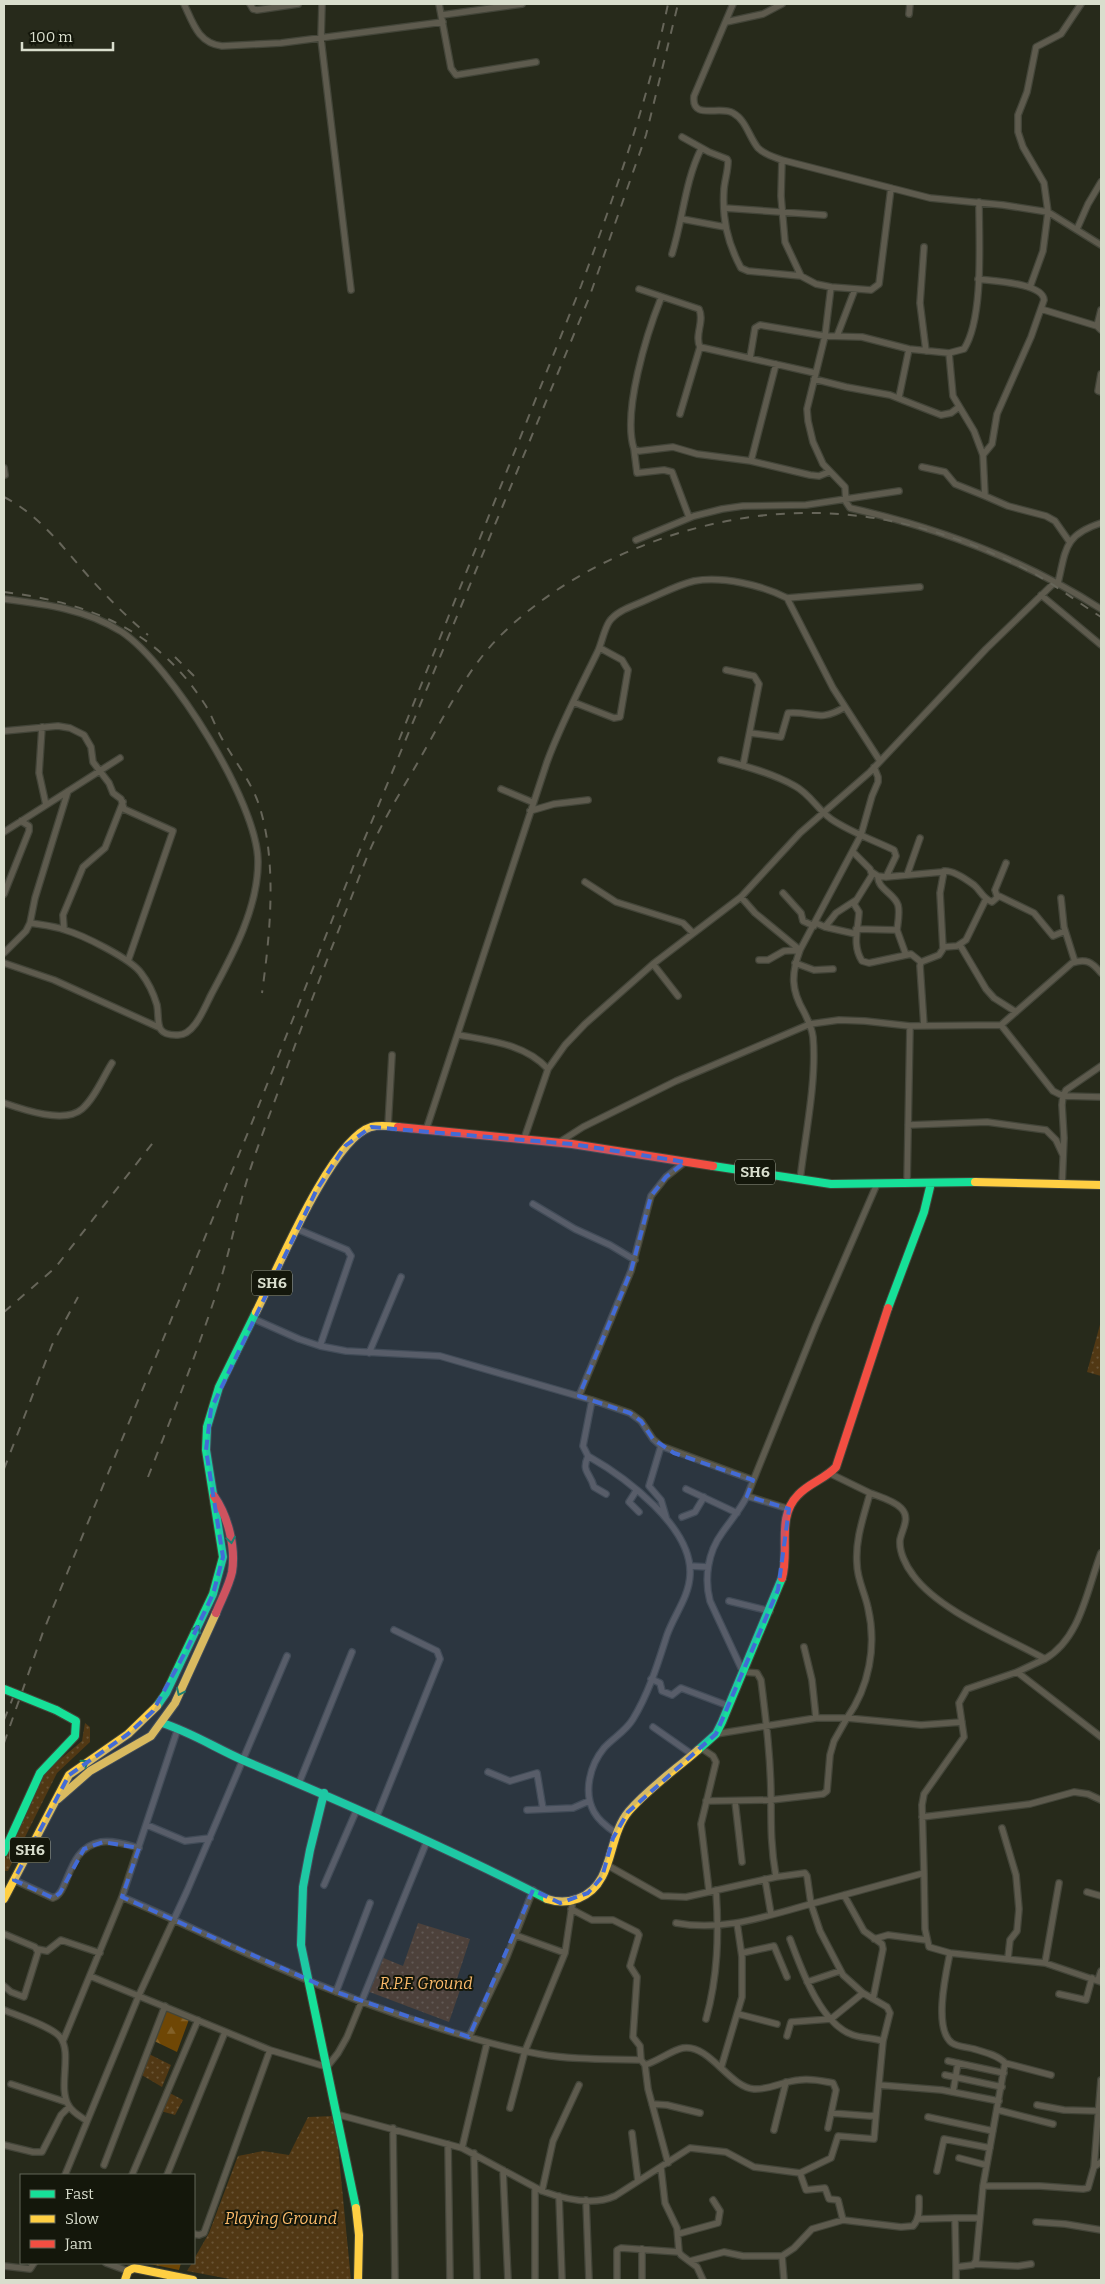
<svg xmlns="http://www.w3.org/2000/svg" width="1105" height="2284" font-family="Bitter,serif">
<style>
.forest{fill:url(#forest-firs)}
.park{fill:url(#park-dots)}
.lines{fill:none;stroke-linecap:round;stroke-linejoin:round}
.street-casing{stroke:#434539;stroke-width:8}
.fast-casing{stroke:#434539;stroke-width:10}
.slow-casing{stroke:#434539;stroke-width:10}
.jam-casing{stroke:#434539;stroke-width:10}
.street{stroke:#5e5b4e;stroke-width:5.5}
.fast{stroke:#16e098;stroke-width:8}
.slow{stroke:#ffcf43;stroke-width:8}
.jam{stroke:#f24e42;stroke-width:8}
.rail{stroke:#666559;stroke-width:2;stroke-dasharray:9 9;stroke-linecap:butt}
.fast-bridge-casing{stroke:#434539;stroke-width:10;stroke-linecap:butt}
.fast-bridge{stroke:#16e098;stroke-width:8}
.oneway{stroke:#158659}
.marked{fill:#436bd6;fill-opacity:0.2;stroke:#436bd6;stroke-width:4;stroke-dasharray:10 6;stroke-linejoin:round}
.labels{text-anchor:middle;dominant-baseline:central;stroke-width:4;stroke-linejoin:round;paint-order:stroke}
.shield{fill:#14170b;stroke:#9ea293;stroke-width:1}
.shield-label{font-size:15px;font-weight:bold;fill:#d9decd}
.park-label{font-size:16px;font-style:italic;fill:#fcbb6b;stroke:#14170b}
</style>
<defs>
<pattern id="forest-firs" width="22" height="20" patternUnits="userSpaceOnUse" patternTransform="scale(1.25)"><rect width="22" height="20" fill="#6f4705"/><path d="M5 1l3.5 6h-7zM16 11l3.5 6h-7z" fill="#836128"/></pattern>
<pattern id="park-dots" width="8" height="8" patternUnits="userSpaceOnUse" patternTransform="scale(1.25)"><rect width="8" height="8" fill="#513814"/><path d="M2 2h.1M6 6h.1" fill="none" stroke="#695435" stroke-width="1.8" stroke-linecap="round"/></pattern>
</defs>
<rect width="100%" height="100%" fill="#272a1b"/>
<!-- forest -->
<path class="forest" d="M164 2003 191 2014 177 2052 150 2039Z
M145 2263H181L179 2270Z"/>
<!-- park -->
<path class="park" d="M1101 1321V1376L1087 1372Z
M85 1723 90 1727V1742L57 1773 8 1871H4V1861L45 1772 82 1741Z
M418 1923 470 1939 454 1988 460 1990 449 2022 367 1991 381 1957 403 1966Z
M149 2054 171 2065 162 2087 140 2074Z
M164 2090 183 2100 175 2115 157 2110Z
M335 2116 351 2280H235L187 2271 192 2263H194V2259L209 2233 238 2156 263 2151 289 2155 308 2117Z"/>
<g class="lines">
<!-- street casing -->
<g class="street-casing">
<path id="street" d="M184 4C193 23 198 43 222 46L281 43 443 22
M250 4 253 9 257 10 298 4
M322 4 321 39 351 290
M439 4 451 68 456 75 536 62
M733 4 694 96C691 121 720 105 733 113 746 120 749 137 758 148 765 155 774 157 782 160
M909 14 910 4
M442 15 522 4
M726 22 763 14 782 4
M682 137 709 152 727 159 728 161C728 171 725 179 724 189 722 218 727 242 741 268L748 271 801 276
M724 208 824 215
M682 219 725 227
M1077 229 1088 204 1101 182
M924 247 920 303 926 351
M672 254C683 219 685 181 701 149
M978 279C993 281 1043 283 1044 300L1031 337 997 414 992 444 983 455
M831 287 871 290 879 284 891 188
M1030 287 1043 251 1048 212 1101 245
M639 289 699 309C705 321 694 335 700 347L815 373
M661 298C647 333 622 412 634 449L639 451 673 447 697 454 751 461 810 475 819 476 829 472
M1041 309 1097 326
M1101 310 1097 326 1101 330
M837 336 855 289
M949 353 964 349C984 318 979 240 979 202
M750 358 755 328 760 325 825 336 807 409 808 421 813 442 823 464 845 487 846 502 850 508C940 528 1023 559 1101 609
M1101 374 1098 391 1101 392
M814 379 846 387 890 395 941 415 951 413 959 407
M899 397 909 349
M680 414 700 347
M634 449 637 473 664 470 672 472 689 517
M751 461 776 364
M922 467 945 472 955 484 985 496
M4 468 5 475
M636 540 694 516 722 509 743 506 806 505 899 491
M1069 541 1055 521 1046 516 1008 506 985 496 983 455 974 431 953 396 949 353 909 349 862 337 825 336 831 287 816 284 801 276 785 242 781 196 782 160 930 198 1003 205 1048 212 1044 183 1023 147 1018 132V115L1027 92 1036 47 1061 34 1081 4
M1041 595 1101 645
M787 598 833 688 880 761
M4 599C45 604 86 609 122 632 171 665 258 803 258 862 258 908 233 954 212 993 205 1006 195 1035 178 1035 153 1036 160 1021 157 1005 154 995 148 982 141 973 131 959 83 935 65 930 54 926 42 925 30 923
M726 670 754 676 759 684 743 766
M573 702 614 718 620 717 628 670 622 660 600 648
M42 727 39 773 46 805
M4 731 58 726 70 728 84 735 91 747 93 762 109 783 113 793 121 799 124 809 173 831 128 961
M750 733 781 737 788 713C813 711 819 723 845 707
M721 760C746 766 772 773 795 786 810 794 817 809 831 819 850 832 873 840 894 850L896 856 886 877
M501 789 532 802
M530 811 554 804 588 800
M4 832 120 758
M853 852 870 869 872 875 854 904 859 912C858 930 852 945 862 961L869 963 911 954 921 962
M872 872 878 876 886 877 942 872
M907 875 920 838
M878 876C877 889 894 893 898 905 900 913 898 922 897 930
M585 882 616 902 683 923 693 933
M783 893 801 913 803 921 814 926
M4 894 29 831V826L21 821
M997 896 995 890 1006 863
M741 897 755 913 800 950
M1061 898 1064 927 1075 962
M816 923 825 927 856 934
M825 927 836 913 856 900
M64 929 63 915 83 867 105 848 123 802
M856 929 897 930 906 955
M960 945 986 989 994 998 1016 1012
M944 947 957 946 966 940 986 899
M4 953 26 931 30 923 35 898 68 791
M759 960H768L784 951 800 950
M4 963 54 980 158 1027
M795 963 814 970 833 969
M653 964 678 996
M1001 1025 1053 1091 1063 1096 1101 1097
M924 1026 920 966 921 962 939 955 943 949 940 893 944 871C953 870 966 879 974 885 981 891 982 898 992 902L999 896 1034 913 1053 936 1065 931
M459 1035C491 1041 525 1044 548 1069
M4 1103C24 1110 65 1124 82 1109 95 1098 103 1077 112 1063
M908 1125 987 1122 1046 1130 1056 1140 1063 1155
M388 1126 392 1055
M426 1130 547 762C561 724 580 688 598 651 602 642 604 630 609 622 616 611 633 606 644 601 661 594 677 585 694 581 722 576 762 585 787 598L920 587
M524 1139 548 1069 565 1045 585 1024 653 964 741 897 800 833 870 772 986 649 1052 585 1058 583C1066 549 1064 535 1101 523
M558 1143 583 1127 676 1081 810 1024 839 1020 865 1021 910 1026 1001 1025 1072 963C1086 958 1092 962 1101 973
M800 1180C805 1136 817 1080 813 1037 812 1028 808 1020 804 1012 791 990 791 974 800 950L861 835 872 796 878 782V777L874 767
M907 1184 910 1026
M1062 1185 1064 1138 1062 1105 1063 1096 1066 1090 1101 1066
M533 1204 575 1229 610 1245 635 1260
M297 1229 347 1250 351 1256 320 1346
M254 1319 299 1339 320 1346 346 1351 440 1356 592 1400 630 1413 641 1421 653 1439 661 1446 753 1480
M369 1353 401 1277
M579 1396 631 1271 651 1196 666 1177 685 1162
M592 1400 583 1446 588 1456C625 1477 693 1527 690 1575 689 1597 674 1615 667 1635 658 1663 649 1693 633 1719 626 1731 613 1738 604 1748 590 1765 583 1792 594 1812 599 1821 607 1827 616 1833
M661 1446 649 1486 661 1500 666 1517
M588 1456C581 1472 590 1472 594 1487L606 1494
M686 1489 737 1513
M636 1491 629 1502 639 1512
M870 1493C880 1497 893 1500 901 1508 911 1518 902 1529 900 1540 899 1552 906 1566 913 1575 940 1612 1006 1637 1045 1659L1017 1672
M747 1496 789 1509
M682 1517 695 1512 704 1497
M690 1566 708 1567
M729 1601 770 1611
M804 1647 812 1680 816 1718
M1045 1659C1081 1638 1087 1589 1101 1553
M651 1679 660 1683 662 1691 672 1695 681 1688 729 1706
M653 1727 693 1755
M716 1734 816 1718H847C869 1687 877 1646 868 1608 865 1593 857 1579 857 1564 855 1539 864 1516 870 1493L831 1474
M701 1748 713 1756 716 1762 701 1824 709 1891
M488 1772 510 1781 537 1773 543 1809
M299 1783 352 1652
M706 1801 771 1800 823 1794 827 1791 830 1755 834 1741 847 1718 921 1725 962 1722
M735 1801 742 1862
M527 1810 573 1808 589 1801
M922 1817 1030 1804 1074 1792 1088 1794 1101 1800
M376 1818 440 1659 437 1651 394 1630
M147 1825 185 1841 210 1838
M1002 1828 1016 1875 1019 1909 1017 1931 1010 1940 1008 1958
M607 1865 662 1896 686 1897 776 1877 805 1873 807 1876 811 1904 924 1873 922 1805 924 1794 964 1737 959 1703 967 1689 1017 1672 1101 1737
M924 1873 925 1929 929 1947 950 1953 1045 1963 1101 1982
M776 1877C771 1848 771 1828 771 1800 771 1760 766 1720 761 1680L757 1673 743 1672 710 1601C704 1578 708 1552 722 1533 731 1520 740 1510 747 1496L816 1325 877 1184
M765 1879 771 1914
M14 1880 53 1898C70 1893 66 1848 101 1842 113 1840 128 1845 139 1848
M324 1885 357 1809
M1087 1892 1101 1896
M844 1895 864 1931 882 1944 883 1949 873 1999
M122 1897C172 1918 220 1942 270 1964 330 1991 391 2014 455 2033 482 2041 510 2049 539 2054 573 2060 607 2059 641 2060
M571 1909 592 1920H613L637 1932 639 1935 630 1966 637 1977 633 2037 640 2046 641 2060 645 2065 648 2089 668 2163
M676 1923C723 1932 766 1916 811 1904L820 1931 843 1975 863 1993 887 2007 890 2013 883 2041 876 2115 870 2116 831 2113
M4 1934 35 1947 38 1952 24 1997 11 1992 4 1986
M515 1935 565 1953
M790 1939C801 1968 820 2024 853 2035 862 2038 873 2038 883 2041
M874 1939 888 1935 926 1940
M37 1949 47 1951 61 1940 100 1953
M742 1953 774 1946 787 1977
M950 1953C946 1973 933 2029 952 2043 958 2047 967 2047 974 2049 984 2052 998 2055 1005 2063L983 2186
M1045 1963 1059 1883
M90 1976 270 2050 327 2067 338 2053 347 2037 427 1841
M1098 1980 1101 1971
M807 1982 840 1971
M336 1992 370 1903
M1059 1994 1086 2000 1092 1978
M4 2010C18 2016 51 2026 60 2037 73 2053 57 2088 69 2106 72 2112 81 2117 87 2121
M738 2014 777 2024
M706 2019C718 1976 719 1935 716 1890
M787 2036 791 2022 831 2019 863 1993
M469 2037 506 1959 533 1890
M63 2041 122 1897 178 1728
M948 2061 1004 2073
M1005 2063 1051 2075
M645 2065C658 2061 672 2050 683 2048 710 2044 729 2087 754 2089 769 2090 784 2081 799 2080 811 2078 822 2081 833 2083L836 2090 828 2128
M721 2068 742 1997V1957L737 1923
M945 2075 1002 2087
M11 2084 66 2102
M879 2085 942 2090 999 2101
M953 2092 958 2063
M652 2104 667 2105 700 2113
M1037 2105 1064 2110 1099 2111
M510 2108 525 2051 565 1953 572 1906
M998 2110 1053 2124
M336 2114 462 2148 542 2191C564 2199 593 2206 615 2196L690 2148 726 2152 754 2167 800 2173 806 2190 825 2188 829 2199 838 2200 843 2220 812 2229 794 2248 782 2256 784 2280
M928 2117 993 2131
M393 2128 395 2280
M774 2130 786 2082
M632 2133 638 2181
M448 2144 450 2280
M4 2145 33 2152H42L61 2115 69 2107
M462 2148 487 2043
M474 2153 477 2280
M959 2158 986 2165
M104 2165 165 2006
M1094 2167 1101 2080
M661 2168 665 2203 677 2228 679 2252 681 2255 697 2267 703 2280
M503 2170 508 2280
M937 2171 944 2139 990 2148
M800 2173 831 2158 838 2136 874 2139 876 2115
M65 2175 139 1995 187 1891 287 1656
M132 2175 198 2020
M167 2175 225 2032
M535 2188V2280
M542 2191 553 2141 579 2085
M559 2196 562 2280
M586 2200 589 2280
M955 2218H979
M918 2219 955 2218 956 2267
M843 2220 901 2227 913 2226C920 2218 919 2209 919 2198
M1036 2222 1065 2224 1101 2230
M194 2234 199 2235 204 2233 270 2050
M678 2234 718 2223 720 2211 713 2200
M690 2261 724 2252 743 2256H782
M106 2263 128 2271
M975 2264 1018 2266 1031 2264
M4 2266 30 2269 34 2263
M617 2280V2250L621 2248 679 2252
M642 2280V2249
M956 2280V2267L973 2265 976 2261 983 2186H1040L1083 2189 1088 2188 1094 2167 1101 2162"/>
</g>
<!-- fast casing -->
<g class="fast-casing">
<path id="fast" d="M713 1166 831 1184 975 1182
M888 1308 924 1212 931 1183
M157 1706 166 1693 213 1594 223 1557 206 1450 207 1427 219 1387 256 1312
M162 1723C191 1732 217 1749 245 1761 347 1804 448 1848 547 1899
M698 1750 716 1734 722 1722 782 1578
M324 1793 310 1850 303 1887 301 1945 356 2208
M4 1852 40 1773 75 1736 76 1721 56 1710"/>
</g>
<!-- slow casing -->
<g class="slow-casing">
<path id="slow" d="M975 1182 1101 1185
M256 1312C276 1273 331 1139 371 1127 379 1125 390 1126 398 1127
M58 1799 90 1771 151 1736 175 1703 216 1613
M4 1899 69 1775 128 1734 157 1706
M547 1899C568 1906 591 1898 602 1877 613 1856 613 1830 629 1811 649 1788 675 1770 698 1750
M356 2208 359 2235 358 2280
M125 2280 128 2271 134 2268 193 2280"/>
</g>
<!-- jam casing -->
<g class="jam-casing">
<path id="jam" d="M398 1127 572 1144 713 1166
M214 1496C228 1516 236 1548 232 1572 229 1586 221 1600 216 1613
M782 1578C790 1551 776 1517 798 1495 809 1483 825 1479 836 1467L888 1308"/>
</g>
<!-- street -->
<use href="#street" class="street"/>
<!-- fast -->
<use href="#fast" class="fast"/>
<!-- slow -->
<use href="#slow" class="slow"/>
<!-- jam -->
<use href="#jam" class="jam"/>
<!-- rail -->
<path class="rail" d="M4 497C41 516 63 548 90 578 108 598 127 617 148 635
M4 592C89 603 155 628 204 703 211 713 215 726 221 737 233 759 249 778 258 802 278 860 270 935 262 993
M175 657 194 676
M399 740 581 286C615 194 648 100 668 4
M4 1312 55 1268 155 1140
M4 1469 52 1345 78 1297
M148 1477C173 1414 198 1350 219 1285 231 1247 238 1208 250 1170 262 1133 277 1096 290 1059 308 1009 327 960 346 911 357 884 366 856 379 831 392 805 408 780 422 755 445 715 467 669 500 636 560 577 641 539 722 522 833 499 936 521 1035 574 1058 587 1079 603 1101 617
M4 1720 14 1695
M4 1743 43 1632 251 1125 357 857 589 298 646 135 678 4"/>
<!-- fast-bridge casing -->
<g class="fast-bridge-casing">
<path id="fast-bridge" d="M4 1689 56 1710"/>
</g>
<!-- fast-bridge -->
<use href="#fast-bridge" class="fast-bridge"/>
</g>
<!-- one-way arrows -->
<defs><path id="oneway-chevron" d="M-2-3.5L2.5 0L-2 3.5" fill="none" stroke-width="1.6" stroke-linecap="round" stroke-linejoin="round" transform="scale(1.25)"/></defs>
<g class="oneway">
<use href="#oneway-chevron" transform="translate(231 1540) rotate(81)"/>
<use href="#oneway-chevron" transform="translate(197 1629) rotate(-65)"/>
<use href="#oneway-chevron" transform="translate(180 1692) rotate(115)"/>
<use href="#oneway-chevron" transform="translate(85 1763) rotate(-34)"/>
</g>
<!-- marked area -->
<path class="marked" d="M371 1127 572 1144 685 1162 666 1177 651 1196 631 1271 579 1396 630 1413 641 1421 653 1439 674 1453 753 1480 747 1496 789 1509 778 1590 716 1734 628 1812 613 1838 602 1877 588 1893 560 1903 533 1890 469 2037 336 1992 122 1897 139 1848 103 1842 84 1849 60 1893 53 1898 14 1880 69 1775 128 1734 153 1711 187 1649 213 1594 223 1557 206 1450 211 1409 316 1191 345 1146Z"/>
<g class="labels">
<!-- shield labels -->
<g class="shield">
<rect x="735" y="1159.5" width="40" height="25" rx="4"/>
<rect x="252" y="1270.5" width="40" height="25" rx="4"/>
<rect x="10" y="1837.5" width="40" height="25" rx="4"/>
</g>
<g class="shield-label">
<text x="755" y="1172">SH6</text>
<text x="272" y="1283">SH6</text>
<text x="30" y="1850">SH6</text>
</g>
<!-- park labels -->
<g class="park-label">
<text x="426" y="1983">R.P.F. Ground</text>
<text x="281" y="2218">Playing Ground</text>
</g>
</g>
<!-- border -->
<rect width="1105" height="2284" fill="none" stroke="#d9decd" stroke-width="10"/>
<!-- legend -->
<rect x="20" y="2174" width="175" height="90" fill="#14170b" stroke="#636759"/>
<rect x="30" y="2190" width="25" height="8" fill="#16e098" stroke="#636759"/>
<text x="65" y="2199" font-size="15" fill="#d9decd">Fast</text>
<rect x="30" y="2215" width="25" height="8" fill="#ffcf43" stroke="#636759"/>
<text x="65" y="2224" font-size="15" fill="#d9decd">Slow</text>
<rect x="30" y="2240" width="25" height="8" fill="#f24e42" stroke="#636759"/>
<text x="65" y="2249" font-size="15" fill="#d9decd">Jam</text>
<!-- scale -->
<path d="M22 42v8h91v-8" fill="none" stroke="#d9decd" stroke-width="2.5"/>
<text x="30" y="42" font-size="15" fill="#d9decd" stroke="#14170b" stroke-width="4" paint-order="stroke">100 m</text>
</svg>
